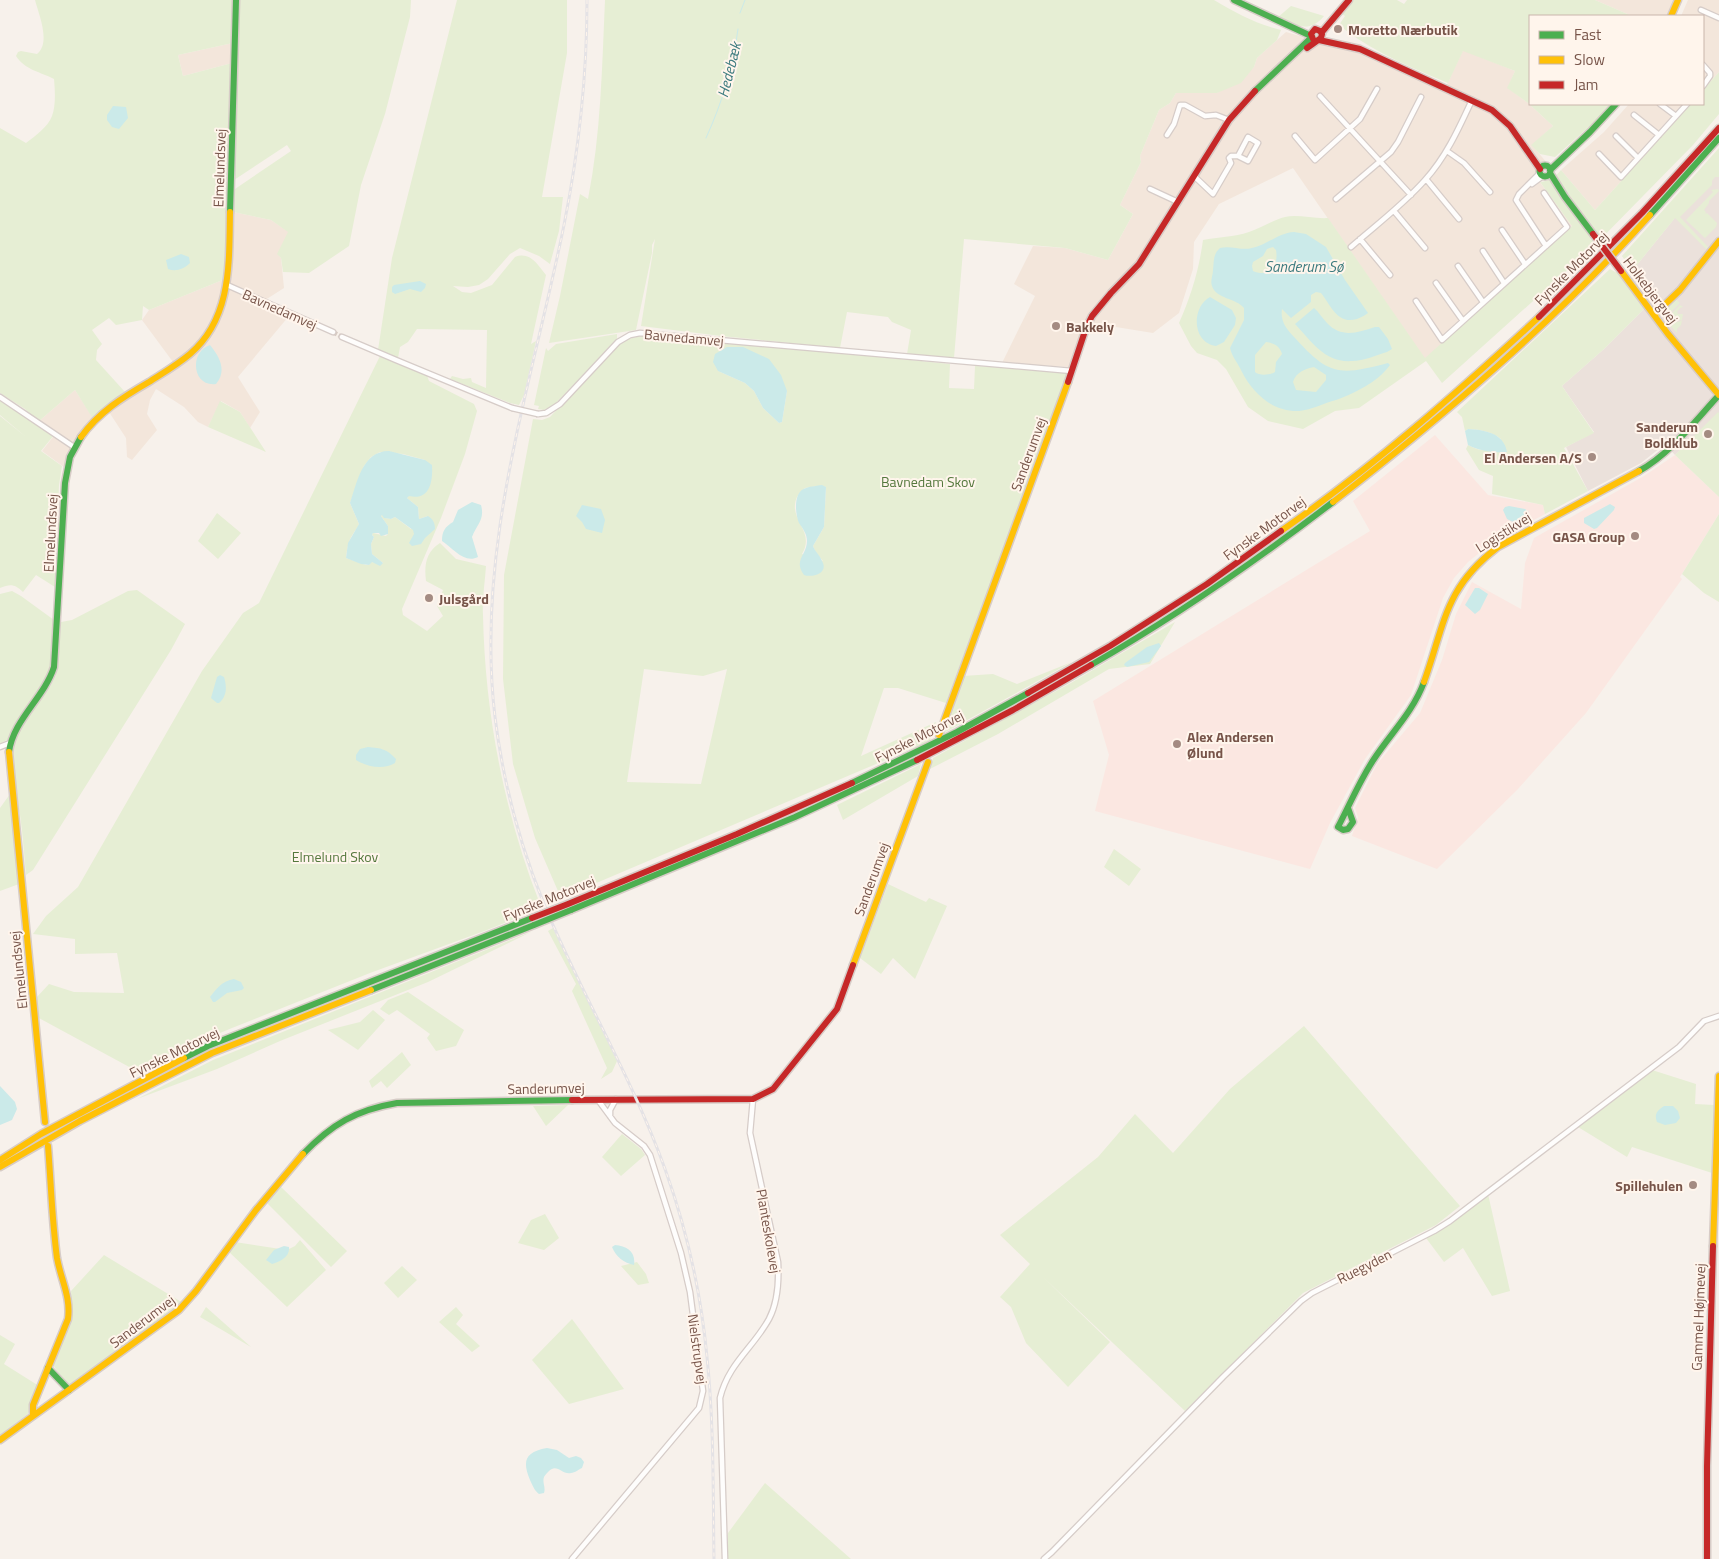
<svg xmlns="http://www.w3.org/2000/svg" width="1719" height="1559" font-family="'Titillium Web',sans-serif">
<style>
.residential{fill:#f3e6db}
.commercial{fill:#fbe7e1}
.industrial{fill:#ebe1db}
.green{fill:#e6eed4;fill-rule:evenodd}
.water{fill:#cbeae9;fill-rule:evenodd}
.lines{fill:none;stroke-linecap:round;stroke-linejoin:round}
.stream{stroke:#cbeae9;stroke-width:1}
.street-tunnel{stroke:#d7cac2;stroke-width:4.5;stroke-dasharray:4.5 2;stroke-linecap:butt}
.street-casing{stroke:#d6ccc8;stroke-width:7}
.fast-casing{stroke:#d7ccc7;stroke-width:9}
.slow-casing{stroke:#d7ccc7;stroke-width:9}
.jam-casing{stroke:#d7ccc7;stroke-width:9}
.street{stroke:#fefdfc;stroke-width:4.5}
.fast{stroke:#4caf50;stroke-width:6}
.slow{stroke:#ffc107;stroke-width:6}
.jam{stroke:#c62828;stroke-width:6}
.rail-casing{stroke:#e4e2e5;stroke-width:3}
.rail{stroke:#fff5ec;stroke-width:1;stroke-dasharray:4;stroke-linecap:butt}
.street-bridge-casing{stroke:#d6ccc8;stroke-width:7;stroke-linecap:butt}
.fast-bridge-casing{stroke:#d7ccc7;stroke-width:9;stroke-linecap:butt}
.jam-bridge-casing{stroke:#d7ccc7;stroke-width:9;stroke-linecap:butt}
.street-bridge{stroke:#fefdfc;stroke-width:4.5}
.fast-bridge{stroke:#4caf50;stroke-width:6}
.jam-bridge{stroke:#c62828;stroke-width:6}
.poi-dot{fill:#a48b82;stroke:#fff5ec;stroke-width:2}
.labels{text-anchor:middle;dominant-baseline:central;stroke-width:4;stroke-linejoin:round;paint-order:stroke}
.poi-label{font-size:14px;font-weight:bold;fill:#775449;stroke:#fff5ec;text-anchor:start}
.street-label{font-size:14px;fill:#775449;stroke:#fff5ec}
.park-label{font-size:14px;fill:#55783d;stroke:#fff5ec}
.water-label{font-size:15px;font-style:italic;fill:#3b7a7e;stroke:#fff5ec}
</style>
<rect width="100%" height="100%" fill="#f7f1eb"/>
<!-- residential -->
<path class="residential" d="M1595 0H1674L1666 16H1632Z
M1688 0H1719V72L1703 90V16H1681Z
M1286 32 1366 55 1444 91 1463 50 1515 71 1508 88 1528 103 1553 126 1532 145 1547 163 1534 174 1572 226 1425 359 1293 168 1219 204 1194 242 1193 269 1179 313 1153 333 1085 322 1069 367 1002 363 1035 296 1014 284 1033 246 1065 248 1108 260 1133 214 1120 205 1141 162 1140 156 1159 110 1170 103 1176 93H1217L1254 67 1257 58Z
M233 43 232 63 183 76 178 55Z
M1629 104H1691L1595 210 1561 170 1604 132Z
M233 212 271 220 289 232 278 254 281 258 284 288 262 302 289 316 238 377 260 412 250 428 240 412 221 401 208 427 198 422 184 407 156 389 150 400 147 414 157 430 132 460 127 457 126 438 109 412 89 430 77 448 68 470 42 451 56 433 38 422 75 390 93 418 111 402 173 362 142 320 149 310 225 279Z"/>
<!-- commercial -->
<path class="commercial" d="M1435 435 1488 495 1543 505 1545 514 1493 542 1468 562 1454 578 1443 598 1411 695 1365 759 1330 823 1310 869 1095 811 1109 755 1093 701 1370 531 1353 501Z
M1675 455 1719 497V514L1680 577 1682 579 1586 713 1517 790 1437 869 1352 836 1358 817 1355 808 1377 764 1420 713 1442 660 1456 614 1472 582 1521 609 1525 563 1534 538 1644 476Z"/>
<!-- industrial -->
<path class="industrial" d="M1719 162V413L1675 455 1665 444 1641 463 1588 491 1566 447 1594 432 1562 386 1604 349 1646 307 1628 283 1632 279V271L1674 219 1673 217Z"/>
<!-- green -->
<path class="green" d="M35 0H233V43L178 55 183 76 232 63 230 175 225 279 149 310 143 306 142 320 116 325 109 318 92 330 102 344 97 350 96 360 125 392 93 419 75 390 38 422 25 409 0 393V128L26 143C35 136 48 127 52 116 56 106 55 90 54 79 41 72 25 70 16 56L18 52 21 51 37 54C51 43 39 15 35 0Z
M238 0H411L410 17 385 114 361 185 349 246 309 273 283 272 281 258 277 254 288 232 271 220 233 212 235 189 291 151 287 145 234 180Z
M457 0H567V53L542 197H563L559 231 550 264 539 256 520 248 510 254 488 279 479 285 468 287 453 286 462 292 471 293 492 285 515 257C530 251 538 265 546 275L531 344 536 341 524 395 519 405 510 403 450 379 452 376 463 379 471 378 472 382 486 388 487 330 417 329 408 342 400 347 398 358 378 350 392 258Z
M605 0H1214C1236 13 1256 24 1281 30L1277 40 1257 58 1254 67 1241 83 1217 93H1176L1170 103 1159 110 1140 156 1141 162 1120 205 1133 214 1108 260 1065 248 964 239 954 358 907 354 911 330 892 322 888 317 847 312 840 348 721 336 641 326 655 239 652 245V253L636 330 549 343 560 296 580 194 588 199C601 134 602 67 605 0Z
M1352 0H1397L1404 4 1407 0H1595L1632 16H1530V104H1611L1602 115 1555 157 1540 154 1531 145 1553 126 1528 103 1507 88 1515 71 1463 51 1448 83C1410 67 1371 51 1339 25L1345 16 1342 14Z
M1291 6 1324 16C1309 34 1296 25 1277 18Z
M1719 72V114L1693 145 1593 247 1442 383 1426 361 1359 408 1335 411 1303 429 1268 421 1248 407 1226 369 1217 360 1197 353 1191 346 1179 323C1191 296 1199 270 1203 240 1218 237 1234 237 1249 232 1261 228 1273 220 1285 217 1297 214 1314 219 1328 218L1425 358 1572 226 1540 182C1550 181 1555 177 1561 170L1595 210 1691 104H1703V90Z
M1719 148V177H1715L1712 181V185L1680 217 1708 247 1706 249 1675 218 1632 271 1622 256Z
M1711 190 1718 189 1719 191 1709 201V203L1704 210 1706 212 1705 214 1707 213 1717 223 1716 227 1705 238 1686 220 1713 192Z
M1610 269 1617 273 1644 309 1604 349 1562 386 1594 433 1564 448 1588 491 1545 514 1543 505 1492 494 1493 476 1479 470 1466 449 1468 445C1484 454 1488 449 1501 439 1490 431 1481 430 1468 429L1465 431 1462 417 1457 412Z
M1676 299 1680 303 1671 312 1672 319 1678 322 1682 320 1673 319 1671 314 1680 305 1683 307 1680 308 1677 312 1678 314H1683L1681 325 1677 329V333L1665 320 1669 318 1668 314 1665 315 1664 318 1661 315Z
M617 334V339L554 405 544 410 538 409 539 406 534 405 546 348 548 351 556 344Z
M641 336 802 349 950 364 949 388 974 389 975 366 1057 370 1068 374 946 703 898 688H884L861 756 936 722 930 741 561 898 535 838 513 764 503 679 504 575 533 419 542 420 550 417 618 345 624 340ZM718 371 787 391 782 422 779 423 763 408 754 391 745 383ZM818 486 826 487 824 527 813 546 816 553 823 561 802 554C816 530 787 520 797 497 799 494 803 490 805 488ZM644 669 703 676 727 669 701 784 627 782Z
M380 356 427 375 429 381 474 404 477 411 465 454 441 518 402 609 403 615 427 631 443 616 437 606 443 590 426 581C424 565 426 552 440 543L456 559 486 566C485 582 482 599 483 615 485 714 504 812 540 904L532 912 487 930 370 973 232 1028 133 1069 37 1017 36 998 49 984 74 992 124 993 117 953 75 954V939L33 934 46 916 78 887 202 671 243 613 259 603ZM380 452 403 454 425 460 407 498 418 507 419 519 428 516 411 529 395 517 391 519 385 518 382 514 381 516 388 526V534L386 536 373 533 372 535 374 537 371 544 372 554 383 563 371 562 369 565H366L346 558C347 550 348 541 353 534 355 530 358 528 359 524L350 503 364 466 371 457Z
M0 398 54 435 41 451 62 466 59 485 55 587 36 575 23 592C14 584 11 584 0 588V416L26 437 0 415Z
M220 401 240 412 266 452 208 427Z
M1718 412 1719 413V497L1675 455Z
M217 513 241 533 218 559 198 541Z
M1719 514V602L1704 593 1682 574Z
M137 590 185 624 171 650 33 870 26 875C24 855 23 835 20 815 15 791 7 762 15 737L51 685 56 675 61 622 72 620 128 591Z
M12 591 21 596 54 620 51 671 46 682 8 739 0 744V594Z
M1175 622 1150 664 1109 669 998 734 930 769 933 758 1069 684Z
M1072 662 942 734 963 676 993 674 1017 684Z
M921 764 918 776 843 820 837 805Z
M10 794 19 884 0 891V808Z
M1114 849 1141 869 1129 886 1104 867Z
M888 884 926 902 929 898 947 906 915 979 893 958 881 974 860 958Z
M553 928 617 1061 612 1072 601 1079 607 1068 572 991 576 984 548 931Z
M533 931 428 982 280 1041 217 1069 137 1099 213 1060Z
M408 992 464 1030 456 1046 436 1051 427 1038 430 1034 397 1010 389 1015 380 1009 388 1000Z
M373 1010 385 1020 358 1050 328 1030 360 1022Z
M1304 1026 1460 1206 1436 1225 1303 1293 1185 1411 1043 1277 1110 1342 1068 1387 1026 1343 1011 1307 1000 1297 1030 1264 1000 1235 1098 1157 1135 1114 1173 1153 1230 1089Z
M402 1052 411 1065 387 1088 381 1081 372 1088 369 1081Z
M1652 1070 1696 1084 1695 1104 1714 1105 1712 1173 1632 1147 1627 1157 1578 1127Z
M568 1105 546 1126 533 1106Z
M622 1134 641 1149 645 1155 621 1176 602 1157Z
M279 1185 347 1251 331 1267 266 1202Z
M1488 1194 1510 1291 1492 1296 1463 1248 1444 1262 1426 1238Z
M545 1214 559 1238 544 1250 518 1243 531 1220Z
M300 1240 326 1270 287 1307 228 1251 235 1242 287 1250 295 1246Z
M104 1255 183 1303 67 1386 53 1365 72 1316 71 1291Z
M637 1262 646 1274 649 1283 638 1285 621 1266Z
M402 1266 417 1280 398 1298 384 1283Z
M206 1307 251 1347 200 1317Z
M456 1307 463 1315 456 1324 480 1346 472 1352 439 1322Z
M572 1319 624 1389 569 1404 532 1360Z
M0 1335 15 1344 4 1364 39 1386 28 1414 0 1435Z
M765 1483 851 1559H728V1533Z"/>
<!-- water -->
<path class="water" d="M113 106 126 107 128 118 119 129 112 127 107 120V115Z
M1294 232 1306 234 1326 247 1345 280 1368 313C1364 316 1361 317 1357 319 1337 325 1331 305 1321 293L1316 292 1311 295V302L1291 318 1282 309C1280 322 1287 330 1296 339 1330 377 1341 375 1388 363L1390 365C1378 382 1355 393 1336 400 1324 403 1312 410 1299 411 1272 412 1253 393 1242 372 1238 363 1232 357 1230 348L1244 320V308C1236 298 1216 299 1212 286 1210 281 1213 275 1213 270 1214 261 1213 254 1220 248 1231 245 1241 251 1252 248 1267 245 1278 233 1294 232ZM1273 247 1276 250C1279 266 1269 278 1253 271L1252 266 1253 262 1263 256 1267 249ZM1266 342C1274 343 1280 346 1282 354L1276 362 1275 372C1271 375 1259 376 1255 372V355ZM1314 367 1326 375V380L1316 392 1296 390 1293 382C1296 372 1305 369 1314 367Z
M181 254 189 257 190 263C184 269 176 272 168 269L166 260Z
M420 281 426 284 425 288 421 292 410 289 395 294 392 292V287L394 285Z
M1210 297 1232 310 1236 318 1235 325 1224 342 1216 346C1192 343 1191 307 1210 297Z
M1314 308C1319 312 1322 318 1327 323 1341 338 1357 333 1375 327H1379L1388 339 1392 349 1387 352C1376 355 1364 361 1352 361 1325 363 1312 342 1295 324Z
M210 345C220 357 227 371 216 384 192 387 189 352 210 345Z
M727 347H743L769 359 781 375 787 391 782 422 779 423 763 408 754 391 745 383 718 371 713 362 715 354Z
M1468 429C1485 430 1504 433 1507 452 1495 453 1479 451 1468 445L1465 431Z
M389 451 425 460 432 465C433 481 430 501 409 496L407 498 418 507 419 519 428 516C433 519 435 523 435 529L425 538 421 544 412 546 409 543 414 534 413 530 395 517 391 519 384 518 382 515 381 516 388 526V534L381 536 379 533H373L372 535 374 537 371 544 372 554 383 563 380 566 372 562 369 565 361 564 346 558 348 543 359 524 350 503C357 483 362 451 389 451Z
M822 485 826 487 824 527 813 546C815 552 820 555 822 561 829 573 813 578 804 575 793 560 807 555 807 541 807 534 803 529 799 523 795 514 793 491 806 488 811 486 817 486 822 485Z
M472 502 481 505C485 520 477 524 472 537L478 557C464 564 453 548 442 541 442 531 445 527 453 522L458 510Z
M1610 504 1615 507 1614 510 1597 528 1594 529 1584 523V518Z
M582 505 601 509 605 520 602 533 586 529 582 522 576 516Z
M1509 506 1525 509 1529 512 1523 518 1513 522 1507 519 1503 510 1505 507Z
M1475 588H1479L1488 594 1480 610 1475 614 1465 605Z
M1159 643 1161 646 1149 662 1127 667 1124 665 1125 663 1147 647Z
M220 675 224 677C227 687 227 696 219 703H217L211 698 217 677Z
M368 747C381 748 387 749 396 759L395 763C384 770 367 767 356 760V755L360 749Z
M234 979 241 982 244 988 242 990 227 993 215 1002H213L210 997C217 988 222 981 234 979Z
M0 1086 15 1102 17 1109 12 1120 0 1125Z
M1664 1106H1673L1678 1111 1680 1118 1676 1123 1665 1125 1657 1122C1654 1114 1657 1111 1664 1106Z
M615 1245C627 1246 636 1252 634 1265 624 1263 616 1257 612 1247Z
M284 1246 289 1247C290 1257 281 1261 272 1264L266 1260 274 1250Z
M547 1448 557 1450 569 1458 576 1456 581 1458 584 1462 582 1468C579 1469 575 1473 571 1473 562 1475 557 1463 549 1471 547 1473 545 1475 544 1477 542 1483 546 1487 544 1493L539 1494C534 1490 533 1486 530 1480 522 1461 525 1452 547 1448Z"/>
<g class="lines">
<!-- stream -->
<path class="stream" d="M740 13 745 0
M706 138C722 103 733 67 738 29"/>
<!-- street-tunnel -->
<path class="street-tunnel" d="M333 332 342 337"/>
<!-- street casing -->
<g class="street-casing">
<path id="street" d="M1701 10 1719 18
M1703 65 1710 73V76L1703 86
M1320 96 1411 195
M1660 104 1676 116
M1634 115 1659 135
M1167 135 1174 124 1180 105H1185L1205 116 1216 115 1229 120
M1295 136 1315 160 1360 119 1377 89
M1616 136 1638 158
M1447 151 1464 163 1490 192
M1599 154 1621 177 1687 104
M1540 173 1519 194 1516 200 1546 246
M1194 176 1213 194 1231 163 1229 158 1231 156H1238L1248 161 1258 143 1248 137 1238 156
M1426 179 1459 219
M1532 184 1543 176
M1150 189 1178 202
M1336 199 1391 152 1398 142 1421 97
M1394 211 1425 248
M1502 230 1525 264
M1360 239 1390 275
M1351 247C1376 225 1403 205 1425 180 1446 157 1459 128 1472 100
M1483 251 1504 283
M1458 266 1483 302
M1436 283 1463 321
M227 285 333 332
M1416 301 1442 340 1567 227 1544 193
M342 337 396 360 512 408
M0 397 74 447
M538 414 546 413 560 404 618 342 630 335 640 333 1072 371
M0 747 10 743
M610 1116V1110L616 1099
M572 1559 699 1408 703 1391 690 1292 681 1253 650 1155 644 1146 615 1123 598 1100
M725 1559 720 1398C728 1364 753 1348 769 1319 778 1302 779 1281 778 1262L750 1133 753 1099
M1044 1559 1052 1552 1223 1377 1301 1301 1312 1293 1434 1231 1450 1221 1679 1047 1704 1021 1719 1016"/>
</g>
<!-- fast casing -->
<g class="fast-casing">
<path id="fast" d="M1234 0 1311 36
M1255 91 1312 37
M1539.5 171a5.5 5.5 0 1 1 11 0a5.5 5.5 0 1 1-11 0Z
M1550 170 1590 132 1616 104
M1550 173 1565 197 1593 234
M230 212 236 0
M1650 215 1719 138
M1639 471C1670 454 1695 421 1719 395
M1091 665C1175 617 1256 561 1333 502
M9 752C13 720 44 698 54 667L65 483 70 457 81 437
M852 783 957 732 1028 693
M1348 808 1353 822 1348 829 1343 830 1338 827C1350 804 1360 780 1374 759 1391 733 1413 712 1424 682
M571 910 795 817 917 760
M371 990 534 925
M184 1058 208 1046 532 918
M303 1154C332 1124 356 1110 397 1103L572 1100
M48 1368 69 1390"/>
</g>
<!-- slow casing -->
<g class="slow-casing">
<path id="slow" d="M1671 16 1678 0
M1621 271 1668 334 1719 395
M1654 315 1680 290 1719 241
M81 437C99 412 123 397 149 382 163 373 177 365 190 354 232 318 229 263 230 212
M1333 502C1445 415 1555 321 1650 215
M1281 531C1373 467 1457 393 1539 317
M1424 682C1445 624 1444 588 1498 547L1639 471
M939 735 1068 382
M9 752 45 1122
M853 965 928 762
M0 1160 41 1134 184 1058
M0 1167 80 1121 212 1053 371 990
M1713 1246 1719 1076
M33 1416V1405L68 1319C71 1297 61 1280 57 1258 52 1221 51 1183 48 1146
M0 1440 179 1310 196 1291 256 1210 303 1154"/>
</g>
<!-- jam casing -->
<g class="jam-casing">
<path id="jam" d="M1322 32 1349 0
M1319 40 1360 49 1492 110 1510 126 1540 169
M1307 48 1321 38 1322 34 1320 31 1315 29 1311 34 1313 39
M1539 317 1642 213 1719 128
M1068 382 1086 328 1092 316 1111 293 1139 264 1229 120 1255 91
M1028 693 1110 646 1207 584 1281 531
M917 760 1013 710 1091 665
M568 904 737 834 852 783
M572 1100 753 1099 773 1089 837 1009 853 965
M1707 1559V1466L1713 1246"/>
</g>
<!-- street -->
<use href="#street" class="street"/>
<!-- fast -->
<use href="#fast" class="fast"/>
<!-- slow -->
<use href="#slow" class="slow"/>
<!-- jam -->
<use href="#jam" class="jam"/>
<!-- rail casing -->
<g class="rail-casing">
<path id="rail" d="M587 0C587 76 579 150 564 225 531 388 475 548 495 717 503 782 520 845 544 904 581 994 632 1077 665 1169 687 1230 701 1293 707 1357 714 1424 713 1492 714 1559"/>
</g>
<!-- rail -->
<use href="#rail" class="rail"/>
<!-- street-bridge casing -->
<g class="street-bridge-casing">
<path id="street-bridge" d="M512 408 538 414"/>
</g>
<!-- fast-bridge casing -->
<g class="fast-bridge-casing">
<path id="fast-bridge" d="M534 925 571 910"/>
</g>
<!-- jam-bridge casing -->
<g class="jam-bridge-casing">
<path id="jam-bridge" d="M1593 234 1621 271
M532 918 568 904"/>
</g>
<!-- street-bridge -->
<use href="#street-bridge" class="street-bridge"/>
<!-- fast-bridge -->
<use href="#fast-bridge" class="fast-bridge"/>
<!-- jam-bridge -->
<use href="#jam-bridge" class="jam-bridge"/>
</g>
<!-- markers -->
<g class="poi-dot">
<circle cx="1338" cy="29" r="5"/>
<circle cx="1056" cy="326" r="5"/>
<circle cx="1708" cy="434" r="5"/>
<circle cx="1592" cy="457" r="5"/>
<circle cx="1635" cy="536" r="5"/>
<circle cx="429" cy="598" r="5"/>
<circle cx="1177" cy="744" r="5"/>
<circle cx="1693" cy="1185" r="5"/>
</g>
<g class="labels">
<!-- poi labels -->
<g class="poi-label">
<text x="1348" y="29">Moretto Nærbutik</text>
<text x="1066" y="326">Bakkely</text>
<text x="1698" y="426" text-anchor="end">Sanderum<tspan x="1698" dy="16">Boldklub</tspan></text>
<text x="1582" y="457" text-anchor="end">El Andersen A/S</text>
<text x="1625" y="536" text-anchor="end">GASA Group</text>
<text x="439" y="598">Julsgård</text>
<text x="1187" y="736">Alex Andersen<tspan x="1187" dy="16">Ølund</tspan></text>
<text x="1683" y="1185" text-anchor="end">Spillehulen</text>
</g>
<!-- street labels -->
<g class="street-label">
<text transform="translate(219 168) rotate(-88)">Elmelundsvej</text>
<text transform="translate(1571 268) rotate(-45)">Fynske Motorvej</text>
<text transform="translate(1651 290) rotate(53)">Holkebjergvej</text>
<text transform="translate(280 309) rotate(24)">Bavnedamvej</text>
<text transform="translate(684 337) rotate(5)">Bavnedamvej</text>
<text transform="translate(1028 454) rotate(-70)">Sanderumvej</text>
<text transform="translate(1264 528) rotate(-36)">Fynske Motorvej</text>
<text transform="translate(1503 532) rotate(-32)">Logistikvej</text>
<text transform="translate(50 533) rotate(-87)">Elmelundsvej</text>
<text transform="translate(919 736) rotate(-27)">Fynske Motorvej</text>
<text transform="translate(871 879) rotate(-70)">Sanderumvej</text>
<text transform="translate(549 898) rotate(-22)">Fynske Motorvej</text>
<text transform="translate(18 970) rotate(-96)">Elmelundsvej</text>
<text transform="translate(174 1052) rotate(-26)">Fynske Motorvej</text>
<text transform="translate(546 1088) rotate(-1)">Sanderumvej</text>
<text transform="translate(769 1231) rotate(80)">Planteskolevej</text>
<text transform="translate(1364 1266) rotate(-27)">Ruegyden</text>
<text transform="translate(1698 1317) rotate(-88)">Gammel Højmevej</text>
<text transform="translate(142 1321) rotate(-37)">Sanderumvej</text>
<text transform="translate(698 1349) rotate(82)">Nielstrupvej</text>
</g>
<!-- park labels -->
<g class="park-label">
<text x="928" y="481">Bavnedam Skov</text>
<text x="335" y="856">Elmelund Skov</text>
</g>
<!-- water labels -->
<g class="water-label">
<text transform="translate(729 70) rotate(-76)">Hedebæk</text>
<text x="1304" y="266">Sanderum Sø</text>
</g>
</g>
<!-- legend -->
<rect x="1529" y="15" width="175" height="90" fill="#fff5ec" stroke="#c9b5ab"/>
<rect x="1539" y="31" width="25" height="8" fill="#4caf50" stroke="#c9b5ab"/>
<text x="1574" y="40" font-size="15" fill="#775449">Fast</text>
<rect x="1539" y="56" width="25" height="8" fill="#ffc107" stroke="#c9b5ab"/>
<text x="1574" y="65" font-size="15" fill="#775449">Slow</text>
<rect x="1539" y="81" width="25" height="8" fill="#c62828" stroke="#c9b5ab"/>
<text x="1574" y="90" font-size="15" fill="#775449">Jam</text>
</svg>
